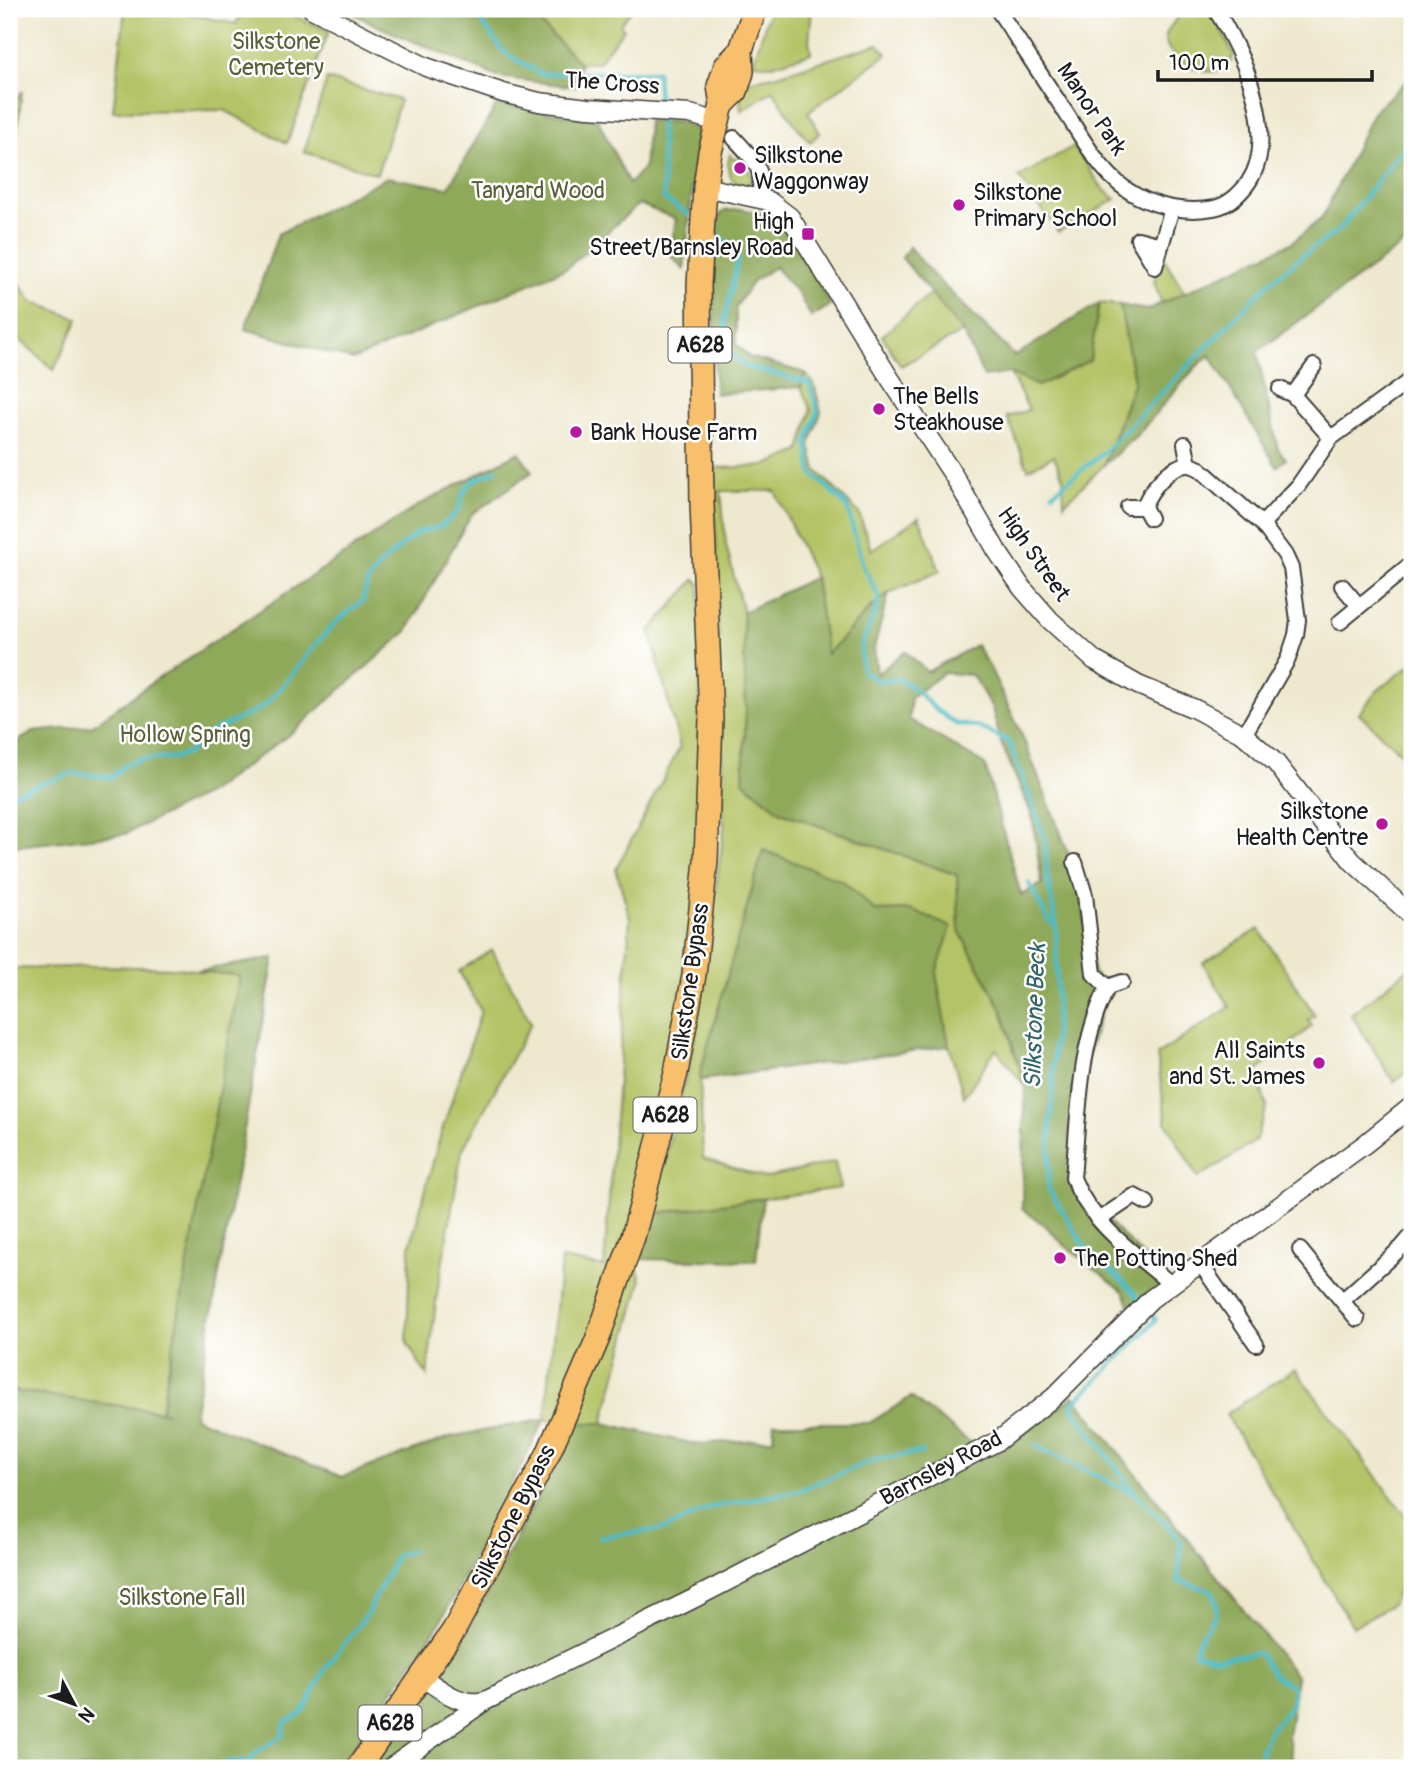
<svg xmlns="http://www.w3.org/2000/svg" width="1421" height="1777" font-family="Pangolin,sans-serif">
<style>
.green{fill:#b4c365;stroke:#687040;stroke-width:2}
.forest{fill:#8fa95a;stroke:#56623b;stroke-width:2;fill-rule:evenodd}
.lines{fill:none;stroke-linecap:round;stroke-linejoin:round}
.stream{stroke:#4ebcc5;stroke-width:4.5}
.minor-casing{stroke:#3c3b37;stroke-width:18}
.tertiary-casing{stroke:#3c3b37;stroke-width:21}
.trunk-casing{stroke:#3c3b37;stroke-width:26}
.minor{stroke:#fff;stroke-width:14}
.tertiary{stroke:#fff;stroke-width:18}
.trunk{stroke:#f8bf6c;stroke-width:23}
.poi-dot{fill:#b5179e;stroke:#fff;stroke-width:2.5}
.labels{text-anchor:middle;dominant-baseline:central;stroke-width:5;stroke-linejoin:round;paint-order:stroke}
.shield{fill:#fff;stroke:#606060;stroke-width:2}
.shield-label{font-size:21px;font-weight:bold;fill:#1c1c1c}
.park-label{font-size:23px;fill:#595f39;stroke:#fff}
.street-label{font-size:23px;fill:#1c1c1c;stroke:#fff}
.poi-label{font-size:23px;fill:#1c1c1c;stroke:#fff;text-anchor:start}
.water-label{font-size:24px;font-style:italic;fill:#326468;stroke:#fff}
</style>
<rect width="100%" height="100%" fill="#fff"/>
<filter id="ink" filterUnits="userSpaceOnUse"><feTurbulence type="fractalNoise" baseFrequency=".0143" numOctaves="2"/><feDisplacementMap in="SourceGraphic" scale="14" xChannelSelector="R" yChannelSelector="G"/><feConvolveMatrix kernelMatrix="1 2 1 2 8 2 1 2 1" color-interpolation-filters="sRGB"/></filter>
<filter id="wash" filterUnits="userSpaceOnUse"><feTurbulence type="fractalNoise" baseFrequency=".00686" numOctaves="4" result="noise"/><feDisplacementMap in="SourceGraphic" scale="28" xChannelSelector="R" yChannelSelector="G"/><feGaussianBlur stdDeviation="1.57" result="paint"/><feColorMatrix in="noise" values="0 0 0 0 0 0 0 0 0 0 0 0 0 0 0 0 0 1.4 0 .05"/><feComposite in="paint" operator="in"/></filter>
<g filter="url(#wash)">
<rect width="100%" height="100%" fill="#eee8ce"/>
<!-- green -->
<path class="green" d="M125 9H168L236 24 244 9H279L329 31 287 143 224 110 113 111Z
M526 9H632L620 25 624 29 598 62 580 63Z
M770 9H812L809 40 811 53 772 65 753 63Z
M1185 9H1211L1234 55C1220 92 1161 58 1166 36 1168 27 1179 16 1185 9Z
M878 44 887 54 808 112 820 133 810 142 794 123 773 90 741 111 740 102 746 81 774 76Z
M327 79 400 100 377 174 304 152Z
M22 91 15 150 9 162V111Z
M1074 146 1102 188 1116 199 1058 232 1019 177Z
M730 154 733 159H741L752 175 749 185C729 186 725 170 730 154Z
M1162 255 1185 293 1162 304 1154 282Z
M9 267 31 301 78 319 54 370 9 330Z
M931 293 963 332 901 366 882 336Z
M1099 303 1120 305 1134 381 1104 465 1064 504 1063 478 1054 456 1028 469 1007 417 1029 410 1010 373 1038 386 1090 360Z
M805 373 814 384 821 412 810 444 816 470 859 513 871 550 919 517 940 571 889 593 873 605 827 655 815 577 775 491H721L726 545 743 612 746 709 743 781 782 812 957 875 959 930 1002 1010 1025 1086 996 1049 964 1097 949 1046 936 974 911 910 875 911 843 881 700 1073 703 1158 765 1178 835 1162 840 1188 652 1214 696 1033 724 829 714 468 764 466 800 451 811 410 801 387Z
M695 579 700 584V859L687 977 628 1234 641 1281 603 1423 561 1424 545 1419 561 1259 604 1267 630 918 616 869 680 747 650 631Z
M1412 664V764L1359 714 1377 691Z
M1259 929 1315 1015 1308 1020 1312 1026 1256 1072 1267 1107 1255 1141 1198 1178 1166 1122 1157 1055 1230 1007 1203 963Z
M492 950 531 1023 462 1151 437 1294 427 1376 407 1343 410 1246 440 1137 481 1011 459 971Z
M98 966 176 968 240 975 188 1280 169 1365 161 1411 9 1392V969Z
M1412 966V1069L1394 1082 1351 1014Z
M1295 1369 1412 1524V1567L1392 1604 1353 1627 1226 1414Z"/>
<!-- forest -->
<path class="forest" d="M344 9H526L580 63 576 87 498 77 382 28Z
M1412 76V238L1257 352 1278 449 1286 459 1277 467 1210 355 1195 368 1139 433 1104 465 1134 381 1120 305 1147 310 1291 243 1322 218 1374 111Z
M497 104 598 120 629 184 644 168 648 121 683 122 698 131 684 270 670 255 676 219 639 204 567 268 353 360 245 329 278 234 387 177 448 188Z
M741 209 767 214 785 228 831 305 811 317 798 293 775 267 753 281 736 307V344L749 357 805 373 801 387 715 394 713 223 724 211Z
M909 247 934 276 1015 356 1099 303 1090 360 1038 386 1010 373 984 377 963 332 902 258Z
M519 452 532 472 471 515 407 631 294 731 209 793 125 834 9 847V747L33 732 91 726 156 680 417 506Z
M815 577 827 654 873 605 889 593 874 648 877 674 905 651 927 672 976 645 990 668 1021 733 1068 852 1075 862 1094 974 1108 987 1083 1073 1079 1192 1171 1284 1134 1314 1123 1291 1063 1244 1046 1226 1022 1209 1025 1086 1002 1010 959 930 957 875 781 812 743 781 746 709 743 612ZM944 673 972 675 992 708 1001 743 1032 815 1042 884 1021 895 985 765 909 719 911 697Z
M763 850 843 881 875 911 911 910 951 927 936 974 949 1046 700 1080V1073Z
M274 958 194 1417 342 1477 450 1437 545 1419 440 1623 339 1768H9V1390L169 1413 161 1411 240 976 197 971Z
M763 1198 756 1261 635 1259 652 1214Z
M1074 1396 1297 1677 1288 1736 1294 1768H369L451 1661 577 1423H603L695 1444 773 1439 774 1423H869L911 1397 980 1450 996 1454Z"/>
<g class="lines">
<!-- stream -->
<path class="stream" d="M472 9 505 53 541 74 657 72 659 107
M660 115 664 199 690 215
M713 230 739 254 725 319 728 352 744 366 809 383 818 411 807 442 812 473 847 506 863 566 879 597 875 613 861 647 862 671 878 681 899 679 916 690 935 709 956 724 979 727 1009 742 1045 839 1047 875 1056 926 1057 986 1048 1188 1087 1250 1129 1287 1141 1301
M1053 493 1104 452 1269 283 1302 256 1340 229 1412 137
M9 795 72 773 113 777C116 774 120 769 124 766 141 753 168 764 187 753 196 747 202 738 211 732 231 720 255 716 271 699 305 662 320 630 363 601L368 580 386 559 417 533 442 526 458 511 464 491 473 481 496 470
M1029 883 1048 920 1056 926
M1147 1308 1156 1320 1071 1406 1136 1494 1170 1528 1181 1542 1178 1581 1212 1591C1228 1621 1199 1624 1195 1653L1217 1658 1259 1653 1274 1676 1294 1687 1292 1705 1270 1730 1261 1751 1263 1768
M1035 1446 1135 1494
M600 1537 665 1529 713 1507 800 1490 876 1459 922 1452
M222 1768 229 1761 249 1762 256 1753 283 1735 285 1722 303 1713 325 1669 367 1614 397 1555 413 1550"/>
</g>
</g>
<g filter="url(#ink)">
<g class="lines">
<!-- minor casing -->
<g class="minor-casing">
<path id="minor" d="M997 9C1019 41 1040 74 1062 107 1083 138 1102 178 1137 196 1160 208 1189 213 1214 208 1229 205 1239 195 1248 183 1280 137 1243 51 1215 9
M734 138C752 158 767 169 758 197
M1161 245 1138 239 1155 267 1172 208
M1280 389 1293 395 1331 438
M1293 395 1314 366
M1185 444 1189 465
M1128 507H1144
M1150 518 1144 507C1149 491 1171 463 1189 465 1193 465 1197 468 1200 469L1262 524
M1342 586 1359 606
M1340 622 1412 563
M1244 735 1288 659 1296 635 1298 620 1291 568 1285 555 1262 524 1298 486 1331 438 1412 379
M1075 862 1085 895 1094 974 1108 987C1078 1044 1079 1115 1073 1178 1090 1223 1135 1254 1171 1284
M1108 987 1122 982
M1100 1219 1134 1196 1147 1203
M1300 1250 1357 1319
M1200 1263 1256 1344
M1342 1301 1402 1247 1412 1235"/>
</g>
<!-- tertiary casing -->
<g class="tertiary-casing">
<path id="tertiary" d="M312 9 426 67 503 93 539 102 588 108 690 114 718 122
M705 187 769 201 790 217 887 374 954 476 997 551 1022 588 1050 620 1094 660 1138 685 1195 709 1244 735 1276 763 1352 861 1412 916
M422 1677C441 1690 461 1707 485 1701
M390 1768 485 1701 691 1600 998 1441 1054 1397 1151 1299 1365 1144 1412 1106"/>
</g>
<!-- trunk casing -->
<g class="trunk-casing">
<path id="trunk" d="M722 105 736 91 742 72 741 50 755 9
M358 1768 454 1630 548 1454 598 1338 633 1237 676 1073 694 975 706 861 711 718 702 504 699 285 705 187 710 152 722 105 719 86 726 66 741 50"/>
</g>
<!-- minor -->
<use href="#minor" class="minor"/>
<!-- tertiary -->
<use href="#tertiary" class="tertiary"/>
<!-- trunk -->
<use href="#trunk" class="trunk"/>
</g>
</g>
<!-- markers -->
<g class="poi-dot">
<circle cx="740" cy="168" r="7"/>
<circle cx="959" cy="205" r="7"/>
<rect x="801" y="227" width="14" height="14" rx="3.5"/>
<circle cx="879" cy="409" r="7"/>
<circle cx="576" cy="432" r="7"/>
<circle cx="1382" cy="824" r="7"/>
<circle cx="1319" cy="1063" r="7"/>
<circle cx="1060" cy="1258" r="7"/>
</g>
<g class="labels">
<!-- shield labels -->
<g class="shield">
<rect x="668.5" y="327.5" width="63" height="35" rx="5"/>
<rect x="633.5" y="1097.5" width="63" height="35" rx="5"/>
<rect x="358.5" y="1705.5" width="63" height="35" rx="5"/>
</g>
<g class="shield-label">
<text x="700" y="345">A628</text>
<text x="665" y="1115">A628</text>
<text x="390" y="1723">A628</text>
</g>
<!-- park labels -->
<g class="park-label">
<text x="276" y="41">Silkstone<tspan x="276" dy="26">Cemetery</tspan></text>
<text x="538" y="190">Tanyard Wood</text>
<text x="185" y="734">Hollow Spring</text>
<text x="182" y="1597">Silkstone Fall</text>
</g>
<!-- street labels -->
<g class="street-label">
<text transform="translate(612 83) rotate(4)">The Cross</text>
<text transform="translate(1092 109) rotate(56)">Manor Park</text>
<text transform="translate(1034 554) rotate(55)">High Street</text>
<text transform="translate(690 982) rotate(-82)">Silkstone Bypass</text>
<text transform="translate(941 1468) rotate(-28)">Barnsley Road</text>
<text transform="translate(513 1517) rotate(-63)">Silkstone Bypass</text>
</g>
<!-- poi labels -->
<g class="poi-label">
<text x="754" y="155">Silkstone<tspan x="754" dy="26">Waggonway</tspan></text>
<text x="973" y="192">Silkstone<tspan x="973" dy="26">Primary School</tspan></text>
<text x="794" y="221" text-anchor="end">High<tspan x="794" dy="26">Street/Barnsley Road</tspan></text>
<text x="893" y="396">The Bells<tspan x="893" dy="26">Steakhouse</tspan></text>
<text x="590" y="432">Bank House Farm</text>
<text x="1368" y="811" text-anchor="end">Silkstone<tspan x="1368" dy="26">Health Centre</tspan></text>
<text x="1305" y="1050" text-anchor="end">All Saints<tspan x="1305" dy="26">and St. James</tspan></text>
<text x="1074" y="1258">The Potting Shed</text>
</g>
<!-- water labels -->
<g class="water-label">
<text transform="translate(1035 1016) rotate(-88)">Silkstone Beck</text>
</g>
</g>
<!-- margin -->
<rect width="1421" height="1777" fill="none" stroke="#fff" stroke-width="35"/>
<!-- north arrow -->
<g transform="translate(74 1704) rotate(131)" stroke="#ffffff" stroke-width="5" paint-order="stroke">
<path d="M0-5L12 26L0 18L-12 26Z" fill="#1c1c1c"/>
<text y="-10" font-size="19" font-weight="bold" text-anchor="middle" fill="#1c1c1c">N</text>
</g>
<!-- scale -->
<path d="M1158 70v10h214v-10" fill="none" stroke="#1c1c1c" stroke-width="3.5"/>
<text x="1169" y="70" font-size="21" fill="#1c1c1c" stroke="#ffffff" stroke-width="5" paint-order="stroke">100 m</text>
</svg>
